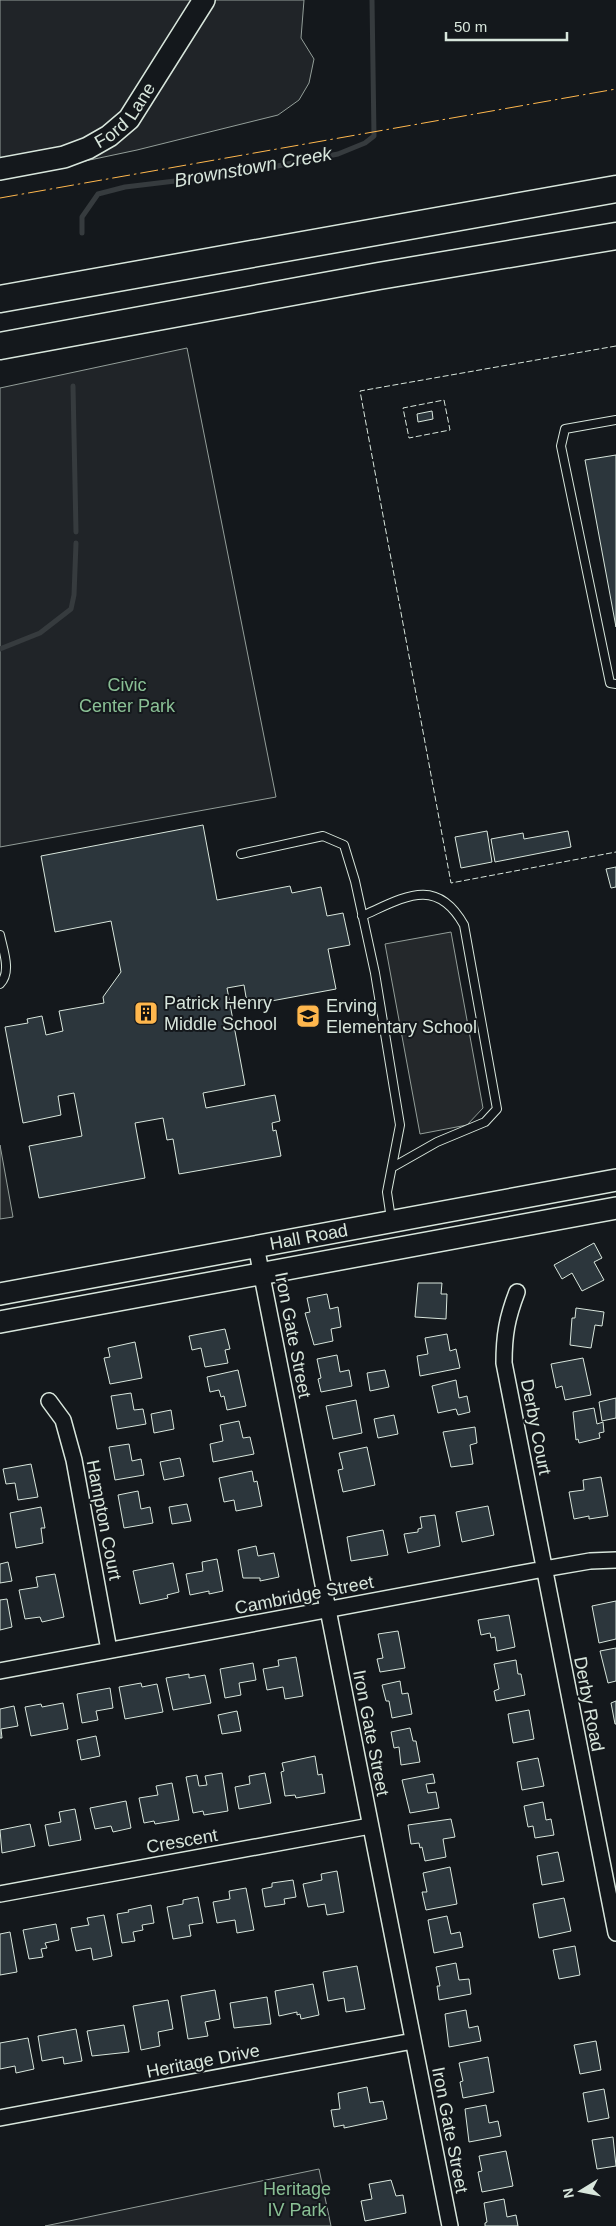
<svg xmlns="http://www.w3.org/2000/svg" width="616" height="2226" font-family="Arial,sans-serif">
<style>
.green{fill:#202428;stroke:#939e99}
.parking{fill:#24282b;stroke:#939e99}
.lines{fill:none;stroke-linecap:round;stroke-linejoin:round}
.stream{stroke:#363b3e;stroke-width:5}
.building{fill:#2c363c;stroke:#d8e6dc}
.lane-casing{stroke:#d8e6dc;stroke-width:10}
.street-casing{stroke:#d8e6dc;stroke-width:18}
.secondary-casing{stroke:#d8e6dc;stroke-width:24}
.highway-casing{stroke:#d8e6dc;stroke-width:29}
.lane{stroke:#14181c;stroke-width:8}
.street{stroke:#14181c;stroke-width:15}
.secondary{stroke:#14181c;stroke-width:21}
.highway{stroke:#14181c;stroke-width:26}
.fence{stroke:#d8e6dc;stroke-width:1;stroke-dasharray:6 2.5;stroke-linecap:butt}
.power{stroke:#ffb74d;stroke-width:1;stroke-dasharray:18 4 2.5 4;stroke-linecap:butt}
.labels{text-anchor:middle;dominant-baseline:central;stroke-width:4;stroke-linejoin:round;paint-order:stroke}
.street-label{font-size:18px;fill:#d8e6dc;stroke:#14181c}
.park-label{font-size:18px;fill:#8ac095;stroke:#14181c}
.poi-label{font-size:18px;fill:#d8e6dc;stroke:#14181c;text-anchor:start}
.water-label{font-size:19px;font-style:italic;fill:#d8e6dc;stroke:#14181c}
</style>
<rect width="100%" height="100%" fill="#14181c"/>
<!-- green -->
<path class="green" d="M0 0H304L301 38 314 59 309 83 299 100 278 115 137 150 0 179Z
M187 348 276 797 0 847V388Z
M319 2169 331 2226H45Z"/>
<!-- parking -->
<path class="parking" d="M451 932 483 1108 467 1125 420 1134 385 944Z
M0 1145 13 1217 0 1219Z"/>
<g class="lines">
<!-- stream -->
<path class="stream" d="M82 233V217L98 194 125 187 242 173 338 154 365 143 374 136 372 0
M73 386 76 532
M0 649 40 633 71 609 74 595 76 543"/>
</g>
<!-- building -->
<path class="building" d="M432 411 433 419 418 422 417 414Z
M616 455V627L585 460Z
M203 825 217 900 290 886 292 893 321 887 327 916 343 913 350 945 328 949 336 989 255 1004 246 997 244 985 227 988 245 1085 203 1093 206 1108 275 1095 280 1121 272 1123 273 1131 276 1130 281 1156 179 1174 173 1139 167 1140 163 1118 135 1123 145 1178 39 1198 29 1146 82 1136 74 1093 58 1096 61 1115 23 1123 5 1027 28 1023 27 1019 42 1016 46 1035 63 1031 59 1011 104 1003 103 997 121 972 111 921 55 932 41 856Z
M487 831 492 862 461 868 455 837Z
M568 831 571 847 495 862 491 839 523 833 524 839Z
M616 867V887L611 888 606 869Z
M594 1243 602 1258 594 1262 604 1280 582 1291 572 1273 562 1279 554 1265Z
M418 1283H442L441 1294H447L446 1319 415 1317Z
M327 1294 330 1309 338 1307 341 1327 331 1329 333 1341 314 1345 305 1313 310 1312 307 1298Z
M576 1308 604 1312 602 1326 595 1325 591 1348 570 1345 572 1318H575Z
M225 1329 230 1349 225 1350 228 1363 205 1367 201 1348 192 1350 189 1336Z
M447 1334 450 1351 456 1349 460 1368 420 1376 417 1356 428 1354 425 1338Z
M135 1342 142 1378 110 1384 104 1358 110 1357 108 1348Z
M337 1355 340 1372 349 1370 352 1386 321 1392 318 1379 321 1378 317 1359Z
M583 1358 591 1395 565 1400 562 1386 556 1388 551 1364Z
M238 1370 246 1406 227 1410 224 1396 221 1397 219 1390 210 1392 207 1377Z
M385 1370 389 1387 370 1391 367 1373Z
M456 1380 459 1398 467 1396 470 1412 458 1415 456 1409 438 1413 432 1386Z
M131 1393 134 1410 143 1409 146 1424 117 1429 111 1396Z
M616 1398V1418L602 1421 599 1402Z
M356 1400 362 1433 333 1439 326 1406Z
M594 1408 597 1424 603 1422 604 1432 599 1433 600 1438 579 1443 578 1439 576 1440 573 1412Z
M171 1410 174 1429 154 1433 151 1414Z
M394 1415 398 1434 378 1438 374 1419Z
M239 1421 243 1438 250 1437 254 1454 213 1462 210 1444 223 1441 220 1425Z
M475 1427 477 1443 470 1445 473 1464 451 1467 443 1432Z
M129 1444 132 1461 141 1459 144 1475 115 1480 109 1447Z
M367 1447 375 1485 343 1492 338 1470 343 1469 339 1453Z
M180 1458 184 1476 164 1480 160 1462Z
M31 1464 38 1497 18 1500 15 1483 6 1484 3 1469Z
M252 1471 254 1482 257 1481 262 1506 236 1511 234 1500 224 1502 219 1478Z
M601 1477 608 1516 589 1519V1516L574 1519 569 1492 584 1490 583 1480Z
M138 1491 141 1509 150 1507 153 1523 124 1528 118 1495Z
M187 1504 191 1521 172 1524 169 1507Z
M488 1506 494 1535 462 1542 456 1512Z
M41 1507 45 1528H41L43 1543 16 1548 10 1513Z
M435 1515 440 1546 408 1553 404 1534 418 1532V1529L422 1528 420 1517Z
M383 1530 388 1555 351 1561 347 1537Z
M256 1546 258 1556 274 1553 279 1577 260 1581V1578H243L238 1550Z
M217 1559 223 1591 209 1594V1591L190 1595 186 1574 203 1571 202 1562Z
M8 1562 12 1581 0 1583V1564Z
M173 1563 179 1592 167 1595 168 1598 140 1604 133 1571Z
M55 1574 64 1617 42 1622 40 1617 25 1619 19 1590 38 1587 36 1577Z
M7 1599 12 1627 0 1630V1600Z
M616 1601V1639L599 1643 592 1606Z
M509 1615 515 1647 497 1651 495 1637 491 1638 490 1633 481 1635 478 1620Z
M398 1631 405 1668 380 1672 377 1659 383 1658 378 1634Z
M616 1648V1681L608 1683 600 1651Z
M296 1657 303 1696 285 1699 283 1687 267 1690 263 1669 279 1666 278 1660Z
M516 1660 518 1674H521L525 1695 496 1701 494 1691 499 1689 494 1664Z
M253 1663 256 1680 239 1683 241 1695 225 1698 220 1669Z
M189 1674V1678L205 1675 211 1703 173 1710 166 1678Z
M400 1681 402 1694 408 1693 412 1714 392 1718 389 1701H386L382 1685Z
M141 1683 142 1687 157 1684 163 1712 125 1719 119 1687Z
M110 1688 113 1708 96 1711 98 1720 82 1723 77 1694Z
M616 1701V1724H615L611 1703Z
M63 1703 68 1729 31 1736 25 1707 41 1704 42 1707Z
M14 1706 18 1726 1 1729 2 1738H0V1709Z
M529 1710 534 1739 513 1743 508 1714Z
M237 1711 241 1731 222 1734 218 1715Z
M410 1728 413 1741H416L420 1762 401 1765 399 1747 394 1748 391 1732Z
M96 1736 100 1756 81 1760 77 1740Z
M315 1756 318 1775 322 1774 325 1793 296 1798 295 1795 285 1796 281 1772 284 1771 282 1763Z
M538 1758 544 1786 522 1790 517 1762Z
M222 1773 228 1811 204 1815 203 1811 193 1813 186 1777 197 1775 199 1786 207 1785 205 1776Z
M265 1773 271 1803 239 1809 235 1787 250 1784 249 1776Z
M433 1774 435 1783 426 1784 428 1793 436 1792 439 1808 410 1813 402 1780Z
M172 1783 179 1820 155 1824 154 1821 144 1823 139 1798 158 1795 156 1786Z
M126 1801 131 1828 113 1832 111 1826 95 1829 90 1808Z
M543 1802 546 1820 551 1819 554 1835 535 1838 533 1826 528 1827 524 1806Z
M75 1809 81 1840 49 1846 45 1825 61 1822 59 1812Z
M451 1819 455 1837 443 1839 446 1857 425 1861 422 1847 420 1848 419 1843 411 1844 408 1825Z
M30 1824 35 1846 2 1853 0 1830Z
M558 1852 564 1881 542 1885 537 1856Z
M450 1867 457 1904 426 1910 422 1892H427L423 1873Z
M337 1871 344 1912 327 1915 325 1904 308 1907 303 1884 322 1880 321 1874Z
M293 1880 296 1897 284 1899 285 1904 265 1907 262 1889 272 1887V1883Z
M246 1888 254 1930 237 1933 235 1920 217 1923 213 1902 230 1899 229 1891Z
M198 1897 203 1923 189 1925 191 1936 173 1939 167 1907 183 1904V1900Z
M564 1898 571 1931 539 1938 533 1904Z
M151 1905 154 1923 142 1925 143 1930 133 1932 135 1941 122 1943 117 1914 129 1912 128 1910Z
M104 1915 112 1956 93 1960 91 1948 76 1951 71 1928 89 1925 87 1918Z
M447 1916 451 1934 460 1932 463 1947 434 1953 428 1920Z
M56 1924 59 1940 45 1943 47 1948 41 1949 43 1957 29 1959 23 1930Z
M10 1932 17 1972 0 1975V1934Z
M575 1946 580 1975 559 1979 553 1950Z
M456 1963 459 1980 469 1979 471 1994 439 2000 437 1986H440L436 1967Z
M357 1966 365 2009 346 2012 344 1998 328 2001 323 1972Z
M313 1984 319 2015 301 2019 300 2014 297 2015V2012L279 2016 275 1991Z
M215 1990 220 2019 205 2022 208 2036 188 2039 181 1996Z
M267 1997 271 2024 234 2028 230 2003Z
M168 2000 173 2029 158 2032 160 2046 141 2050 133 2006Z
M466 2010 469 2028 478 2026 481 2041 449 2047 445 2014Z
M124 2025 129 2052 92 2056 87 2031Z
M76 2029 82 2061 64 2064 63 2057 42 2061 38 2036Z
M28 2038 34 2069 16 2073 15 2066 0 2069V2043Z
M596 2041 601 2070 580 2074 574 2045Z
M488 2057 494 2092 463 2098 460 2082 463 2081 459 2063Z
M367 2087 370 2103 383 2101 387 2119 344 2128V2125L334 2127 331 2110 340 2109 338 2093Z
M604 2089 609 2118 588 2122 583 2093Z
M486 2105 489 2123 498 2121 501 2136 469 2142 465 2109Z
M613 2137 616 2166 597 2169 592 2140Z
M506 2151 513 2186 482 2192 478 2172 482 2171 479 2156Z
M391 2180 396 2196 403 2195 406 2213 365 2221 361 2201 372 2199 369 2184Z
M504 2199 507 2217 516 2215 518 2226H485V2223L487 2222 484 2203Z"/>
<g class="lines">
<!-- lane casing -->
<g class="lane-casing">
<path id="lane" d="M616 420 565 429 561 446 610 683 616 684
M241 854 323 836 344 845 355 881 375 973 400 1125 387 1192 391 1219
M362 916C403 898 436 875 464 925L497 1109 485 1122 437 1142 393 1167
M0 935C3 950 12 972 0 984"/>
</g>
<!-- street casing -->
<g class="street-casing">
<path id="street" d="M256 1246 450 2226
M517 1292C507 1318 504 1335 504 1363L616 1933
M49 1401 63 1420 74 1460 109 1650
M0 1671 544 1569 590 1561 616 1560
M0 1894 370 1826
M0 2118 413 2041"/>
</g>
<!-- secondary casing -->
<g class="secondary-casing">
<g id="secondary">
<path id="s1" d="M0 169 64 157 88 148 109 136 129 119 204 0"/>
<path id="s2" d="M0 1294 616 1180"/>
<path d="M0 1322 616 1208"/>
</g>
</g>
<!-- highway casing -->
<g class="highway-casing">
<path id="highway" d="M0 299 616 189
M0 346 379 276 616 236"/>
</g>
<!-- lane -->
<use href="#lane" class="lane"/>
<!-- street -->
<use href="#street" class="street"/>
<!-- secondary -->
<use href="#secondary" class="secondary"/>
<!-- highway -->
<use href="#highway" class="highway"/>
<!-- fence -->
<path class="fence" d="M616 346 360 391 451 883 616 852
M444 400 450 430 409 438 403 408Z"/>
<!-- power -->
<path class="power" d="M0 198 616 89"/>
</g>
<!-- icons -->
<defs>
<g id="building-square" transform="scale(1.25)"><rect x="-9" y="-9" width="18" height="18" rx="4" fill="#ffb74d" stroke="#14181c"/><path d="M-4-6H4V6H1V3H-1V6H-4ZM-2.5-4.3h1.7v1.8h-1.7ZM.8-4.3h1.7v1.8H.8ZM-2.5-1h1.7V.8h-1.7ZM.8-1h1.7V.8H.8Z" fill="#111"/></g>
<g id="school-square" transform="scale(1.25)"><rect x="-9" y="-9" width="18" height="18" rx="4" fill="#ffb74d" stroke="#14181c"/><path d="M0-5L7-2L0 1L-7-2ZM-4 1L0 2.5L4 1V4Q0 6-4 4Z" fill="#111"/></g>
</defs>
<g fill-rule="evenodd">
<use href="#building-square" x="146" y="1013"/>
<use href="#school-square" x="308" y="1016"/>
</g>
<g class="labels">
<!-- street labels -->
<g class="street-label">
<text stroke="none"><textPath href="#s1" startOffset="141">Ford Lane</textPath></text>
<text stroke="none"><textPath href="#s2" startOffset="314">Hall Road</textPath></text>
<text transform="translate(293 1335) rotate(79)">Iron Gate Street</text>
<text transform="translate(536 1427) rotate(79)">Derby Court</text>
<text transform="translate(104 1520) rotate(79)">Hampton Court</text>
<text transform="translate(304 1595) rotate(-11)">Cambridge Street</text>
<text transform="translate(589 1704) rotate(79)">Derby Road</text>
<text transform="translate(371 1733) rotate(79)">Iron Gate Street</text>
<text transform="translate(182 1841) rotate(-10)">Crescent</text>
<text transform="translate(203 2061) rotate(-11)">Heritage Drive</text>
<text transform="translate(450 2130) rotate(79)">Iron Gate Street</text>
</g>
<!-- park labels -->
<g class="park-label">
<text x="127" y="685">Civic<tspan x="127" dy="21">Center Park</tspan></text>
<text x="297" y="2189">Heritage<tspan x="297" dy="21">IV Park</tspan></text>
</g>
<!-- poi labels -->
<g class="poi-label">
<text x="164" y="1003">Patrick Henry<tspan x="164" dy="21">Middle School</tspan></text>
<text x="326" y="1006">Erving<tspan x="326" dy="21">Elementary School</tspan></text>
</g>
<!-- water labels -->
<g class="water-label">
<text transform="translate(253 167) rotate(-10)">Brownstown Creek</text>
</g>
</g>
<!-- north arrow -->
<g transform="translate(581 2191) rotate(260)" stroke="#14181c" stroke-width="4" paint-order="stroke">
<path d="M0-4L9 19L0 12L-9 19Z" fill="#d8e6dc"/>
<text y="-8" font-size="14" font-weight="bold" text-anchor="middle" fill="#d8e6dc">N</text>
</g>
<!-- scale -->
<path d="M446 32v8h121v-8" fill="none" stroke="#d8e6dc" stroke-width="2.5"/>
<text x="454" y="32" font-size="15" fill="#d8e6dc" stroke="#14181c" stroke-width="4" paint-order="stroke">50 m</text>
</svg>
